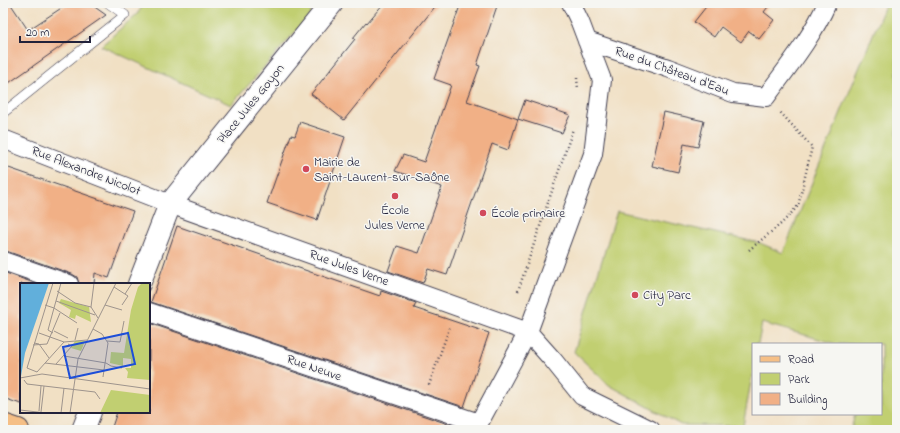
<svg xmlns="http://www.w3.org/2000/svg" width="900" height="433" font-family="'Indie Flower',sans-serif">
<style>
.green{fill:#c1cf71;stroke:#727856}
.building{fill:#f1b086}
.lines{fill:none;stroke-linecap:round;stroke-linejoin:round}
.service-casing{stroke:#413e50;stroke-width:10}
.minor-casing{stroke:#413e50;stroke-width:20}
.tertiary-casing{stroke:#413e50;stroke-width:24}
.primary-casing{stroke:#413e50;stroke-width:24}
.path{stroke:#413e50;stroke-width:2.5;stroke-dasharray:1 3;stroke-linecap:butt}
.service{stroke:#fff;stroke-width:9}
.minor{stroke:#fff;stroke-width:18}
.tertiary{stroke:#fff;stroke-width:22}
.primary{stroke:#f5bf86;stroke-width:22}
.poi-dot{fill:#d1495b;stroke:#f6f6f2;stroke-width:1.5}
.labels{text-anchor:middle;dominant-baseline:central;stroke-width:3;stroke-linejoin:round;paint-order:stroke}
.street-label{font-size:13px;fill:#22223b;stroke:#f6f6f2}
.poi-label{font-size:13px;fill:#22223b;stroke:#f6f6f2;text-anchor:start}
.inset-road{fill:none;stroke:#9e948d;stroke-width:1}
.view{fill:#1d4ed8;fill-opacity:0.15;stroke:#1d4ed8;stroke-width:2}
.inset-edge{fill:none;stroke:#22223b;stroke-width:2}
</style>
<rect width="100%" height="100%" fill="#f6f6f2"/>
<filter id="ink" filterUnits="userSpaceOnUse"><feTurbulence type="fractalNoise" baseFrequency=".025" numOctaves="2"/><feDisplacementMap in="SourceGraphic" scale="8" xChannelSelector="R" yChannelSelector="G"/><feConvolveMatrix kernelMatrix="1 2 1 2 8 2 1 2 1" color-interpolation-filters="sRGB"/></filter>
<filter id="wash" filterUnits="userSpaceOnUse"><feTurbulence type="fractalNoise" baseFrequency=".012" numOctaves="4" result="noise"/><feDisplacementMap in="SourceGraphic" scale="16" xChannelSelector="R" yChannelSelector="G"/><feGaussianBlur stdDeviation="0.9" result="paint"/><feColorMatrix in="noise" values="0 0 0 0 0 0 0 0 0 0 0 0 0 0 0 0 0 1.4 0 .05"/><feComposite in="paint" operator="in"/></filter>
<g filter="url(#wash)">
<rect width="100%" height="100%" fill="#f1e0c4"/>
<!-- green -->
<path class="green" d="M145 3H310L311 14 231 105 101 46 137 14Z
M886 3H897V430H851L855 414H881V344H837L762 323 758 344H753V370L743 426 681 425 609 385 574 352 617 211 760 243 783 253Z"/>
<g id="blocks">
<!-- building -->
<path class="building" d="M3 3H10L28 30 69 3H89L106 15 3 87Z
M384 3H438L344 120 311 94 355 39 353 38 366 22 367 23Z
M461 3H498L477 65 480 66 467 101 518 119 508 150 492 144 447 275 428 269 423 283 388 271 397 246 419 253 442 187 395 171 403 155 424 162 451 85 434 79Z
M709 3H771L764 12 774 20 759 39 749 31 741 42 721 27 714 37 694 22Z
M525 100 570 115 562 133 518 119Z
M664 112 704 121 698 147 684 144 678 172 652 166Z
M300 122 345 137 317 220 267 203 291 135 295 136Z
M3 166 133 211 109 278 95 273 94 284H79L77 277 72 274 6 251H3Z
M177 226 380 296 381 291 416 303 414 308 489 333 464 407 151 302Z
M3 272 37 284H21V404L3 398Z
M149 323 457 427 456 430H111L117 412H149Z"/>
</g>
</g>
<g filter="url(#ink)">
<use href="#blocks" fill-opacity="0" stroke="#413e50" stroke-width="1"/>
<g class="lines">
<!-- service casing -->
<g class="service-casing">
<path id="service" d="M3 113 125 15 108 3"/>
</g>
<!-- minor casing -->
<g class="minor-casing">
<path id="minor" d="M587 41 668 68 733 93 766 97C787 68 813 36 827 3
M3 139 170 204 528 332 553 360 582 396 651 430
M3 261 69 284
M149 312 479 423
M477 430 479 423 528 332 593 154 602 80 580 22 571 3"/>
</g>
<!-- tertiary casing -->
<g class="tertiary-casing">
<path id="tertiary" d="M139 284 170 204 332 3
M83 430 90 412"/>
</g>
<!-- primary casing -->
<g class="primary-casing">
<path id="primary" d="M3 425 18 430"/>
</g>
<!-- path -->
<path class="path" d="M577 78 578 89
M749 250 782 223 798 206 812 147 780 112
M518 291 573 129
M429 385 450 326"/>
<!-- service -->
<use href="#service" class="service"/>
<!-- minor -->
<use href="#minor" class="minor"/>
<!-- tertiary -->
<use href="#tertiary" class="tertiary"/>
<!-- primary -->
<use href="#primary" class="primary"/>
</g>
</g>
<!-- markers -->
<g class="poi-dot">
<circle cx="306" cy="169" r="4"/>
<circle cx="395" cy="196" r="4"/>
<circle cx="483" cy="213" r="4"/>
<circle cx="635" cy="295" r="4"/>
</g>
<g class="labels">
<!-- street labels -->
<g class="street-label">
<text transform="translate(672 71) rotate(20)">Rue du Château d'Eau</text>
<text transform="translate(251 104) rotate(-51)">Place Jules Goyon</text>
<text transform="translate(86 171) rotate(21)">Rue Alexandre Nicolot</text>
<text transform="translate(349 268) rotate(20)">Rue Jules Verne</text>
<text transform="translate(314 368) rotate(19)">Rue Neuve</text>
</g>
<!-- poi labels -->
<g class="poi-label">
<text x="314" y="162">Mairie de<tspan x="314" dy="15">Saint-Laurent-sur-Saône</tspan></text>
<text x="395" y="210" text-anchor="middle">École<tspan x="395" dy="15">Jules Verne</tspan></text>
<text x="491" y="213">École primaire</text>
<text x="643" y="295">City Parc</text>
</g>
</g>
<!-- overview -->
<g transform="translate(20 283)">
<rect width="130" height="130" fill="#f1e0c4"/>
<path d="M122 0H130V97L107 95 108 89 105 85H111V76L103 75V83L90 80 91 69 104 70 111 27 118 4ZM41 16 69 24 71 39 56 32 55 36 49 34 51 27 39 20ZM55 58H65L61 68 51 65ZM91 107 130 112V130H80Z" fill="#c1cf71"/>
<path d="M0 0H29L5 70 0 99Z" fill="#61afdb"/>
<path class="inset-road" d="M74 0 71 24 78 35M94 4 108 13 102 22M37 8 55 20 71 24M105 11 112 0M36 18 75 32M25 22 34 25 57 40M85 22 102 27M34 25 41 0M73 46 82 51 88 60 83 94M34 48 48 55M19 50 44 59M33 50 28 47 34 25M55 57 58 45M87 58 100 59 104 38M14 60 19 61 29 75M13 62 27 61 40 30M44 73 86 80 91 83 102 85M25 80 84 87M36 81 52 63 48 61M17 89 7 85 33 0M17 89 44 59 67 57M0 95 22 91 130 106M4 97 7 101 75 109 80 116M0 127 26 130M19 128 21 103M21 129 24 103M41 130 44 105M50 130 58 76 96 0"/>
<path class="view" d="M108 50 115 81 50 95 43 64Z"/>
<rect width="130" height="130" class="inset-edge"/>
</g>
<!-- margin -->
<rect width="900" height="433" fill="none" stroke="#f6f6f2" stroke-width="16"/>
<!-- legend -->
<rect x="752" y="343" width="130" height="72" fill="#f6f6f2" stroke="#a1a1a9"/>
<rect x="760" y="356" width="20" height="6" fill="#f5bf86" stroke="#a1a1a9"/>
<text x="788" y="363" font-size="12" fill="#22223b">Road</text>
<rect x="760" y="373" width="20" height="12" fill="#c1cf71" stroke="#a1a1a9"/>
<text x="788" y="383" font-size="12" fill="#22223b">Park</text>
<rect x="760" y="393" width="20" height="12" fill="#f1b086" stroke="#a1a1a9"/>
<text x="788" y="403" font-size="12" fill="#22223b">Building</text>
<!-- scale -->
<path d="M20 36v6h70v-6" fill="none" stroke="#22223b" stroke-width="2"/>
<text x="26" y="36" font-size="12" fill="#22223b" stroke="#f6f6f2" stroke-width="3" paint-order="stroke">20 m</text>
</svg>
